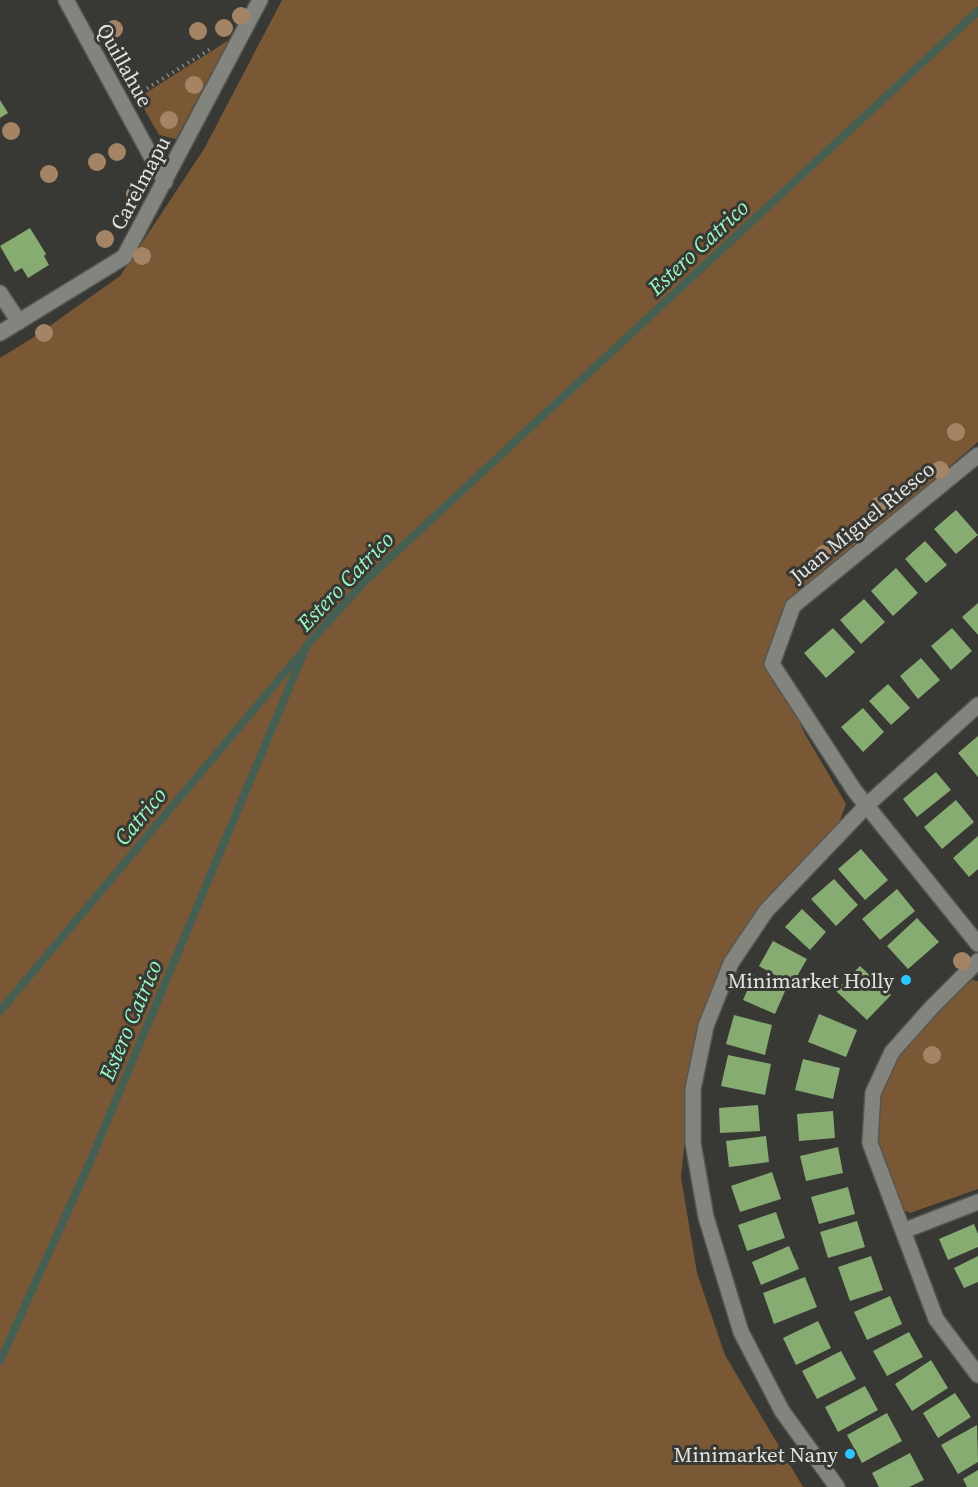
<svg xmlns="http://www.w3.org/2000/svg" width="978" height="1487" font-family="'Source Serif 4',serif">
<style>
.green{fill:#7a5836}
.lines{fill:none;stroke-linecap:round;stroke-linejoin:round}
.stream{stroke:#455f52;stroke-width:8}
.building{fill:#87ac72}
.street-casing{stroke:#565752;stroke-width:18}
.path{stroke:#878783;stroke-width:4;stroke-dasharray:1.5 4.5;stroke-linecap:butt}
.street{stroke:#83847e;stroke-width:15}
.tree{fill:#a48464}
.poi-dot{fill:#28c8ff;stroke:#383834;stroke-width:2}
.labels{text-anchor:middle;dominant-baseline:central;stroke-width:6;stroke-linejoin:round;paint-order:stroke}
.street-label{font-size:21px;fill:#e3e4e1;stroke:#383834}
.poi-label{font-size:21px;fill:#e3e4e1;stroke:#383834;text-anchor:end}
.water-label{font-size:22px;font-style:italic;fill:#9afcc4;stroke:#383834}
</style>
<rect width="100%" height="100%" fill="#383834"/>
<!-- green -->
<path class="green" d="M282 0H978V442L884 522 803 599 775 640 785 691 805 734 846 804 838 826 778 886 741 934 692 1069 681 1177 697 1273 725 1355 803 1487H0V358L34 337 120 276 204 149Z
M229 40 176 139 159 135 138 98Z
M972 980 978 981V1189L910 1213 900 1208C894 1189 882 1167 879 1147 868 1066 919 1029 972 980Z"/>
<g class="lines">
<!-- stream -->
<path class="stream" d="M0 1011 303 651
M0 1361 90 1162 307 645 364 582 978 11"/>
</g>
<!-- building -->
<path class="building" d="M0 100 8 113 0 118Z
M30 228 46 254 44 256 49 265 28 278 22 268 15 272 0 246Z
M956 510 978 535 956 554 934 529Z
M925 541 947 565 926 583 905 559Z
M896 568 918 593 893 616 871 591Z
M864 599 885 622 861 644 840 620Z
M978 603V635L962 617Z
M833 628 855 652 826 678 804 653Z
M952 628 972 651 951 670 931 646Z
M921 658 940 680 918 699 900 676Z
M888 684 910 708 891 725 869 701Z
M863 708 884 732 863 752 841 727Z
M978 736V777L958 753Z
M936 772 951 790 917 817 903 799Z
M956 800 974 822 942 849 924 827Z
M978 836V869L969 877 953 858Z
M861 849 888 880 865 900 838 869Z
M834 879 858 905 836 926 811 899Z
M897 889 915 911 880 940 862 919Z
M802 909 826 932 810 950 785 927Z
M917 918 939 942 908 969 887 946Z
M773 941 807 959 792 985 759 966Z
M860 966 891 995 867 1020 836 991Z
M754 975 786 989 775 1014 743 1000Z
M819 1014 857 1030 846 1057 808 1042Z
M734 1015 772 1025 765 1055 726 1044Z
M728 1055 771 1064 765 1095 721 1086Z
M803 1059 840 1068 833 1099 795 1090Z
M758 1105 760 1131 720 1133 719 1108Z
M833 1111 835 1138 799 1141 797 1114Z
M766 1136 769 1162 729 1167 726 1141Z
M838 1147 843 1173 806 1181 800 1156Z
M772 1172 781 1199 740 1212 731 1186Z
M848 1187 855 1214 819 1224 811 1197Z
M776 1212 785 1238 747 1251 738 1225Z
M857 1221 865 1247 828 1258 820 1232Z
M974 1224 978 1234V1247L948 1260 939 1239Z
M789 1246 799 1269 761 1285 752 1262Z
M871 1256 883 1290 850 1301 838 1267Z
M978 1256V1282L964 1288 954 1268Z
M805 1277 817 1307 774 1324 763 1293Z
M890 1296 902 1324 867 1340 854 1312Z
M818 1321 831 1348 796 1365 783 1338Z
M909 1332 923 1357 887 1376 873 1351Z
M841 1351 856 1379 817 1399 802 1371Z
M931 1360 948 1388 912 1411 895 1384Z
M865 1386 878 1410 838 1432 825 1407Z
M955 1393 971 1417 938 1438 923 1413Z
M887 1413 902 1441 862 1463 847 1435Z
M977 1425 978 1462 958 1474 941 1445Z
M910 1453 924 1480 909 1487H879L872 1473Z
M978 1470V1487H967L963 1479Z"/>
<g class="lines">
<!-- street casing -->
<g class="street-casing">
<path id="street" d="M66 0 165 182
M0 293 19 322
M0 333 124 257 260 0
M978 455 793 606 772 664 854 790 978 944
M978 961 932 1007 892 1052 873 1093 870 1143 936 1319 978 1375
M903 1231 978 1202
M837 1487 782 1411 741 1332 706 1217 693 1143V1089L706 1026 731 963 766 911 867 805 978 705"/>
</g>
<!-- path -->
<path class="path" d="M136 89 143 91 212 48"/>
<!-- street -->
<use href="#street" class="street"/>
</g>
<!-- trees -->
<g class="tree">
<circle cx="241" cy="16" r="9"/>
<circle cx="224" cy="28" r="9"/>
<circle cx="114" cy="29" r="9"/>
<circle cx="198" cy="31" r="9"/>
<circle cx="194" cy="85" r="9"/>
<circle cx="169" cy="120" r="9"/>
<circle cx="11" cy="131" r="9"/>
<circle cx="117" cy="152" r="9"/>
<circle cx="97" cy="162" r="9"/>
<circle cx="49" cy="174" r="9"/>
<circle cx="135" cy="194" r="9"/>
<circle cx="105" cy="239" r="9"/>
<circle cx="142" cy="256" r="9"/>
<circle cx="44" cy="333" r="9"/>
<circle cx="956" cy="432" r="9"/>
<circle cx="940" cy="470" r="9"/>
<circle cx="878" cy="506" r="9"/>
<circle cx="824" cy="554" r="9"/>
<circle cx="962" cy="961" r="9"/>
<circle cx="932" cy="1055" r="9"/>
</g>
<!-- markers -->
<g class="poi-dot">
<circle cx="906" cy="980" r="6"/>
<circle cx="850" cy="1454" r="6"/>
</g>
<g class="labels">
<!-- street labels -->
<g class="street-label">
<text transform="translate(125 65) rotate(61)">Quillahue</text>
<text transform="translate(140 183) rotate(-62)">Carelmapu</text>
<text transform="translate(862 522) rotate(-39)">Juan Miguel Riesco</text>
</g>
<!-- poi labels -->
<g class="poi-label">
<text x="894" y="980">Minimarket Holly</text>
<text x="838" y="1454">Minimarket Nany</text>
</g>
<!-- water labels -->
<g class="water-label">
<text transform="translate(698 247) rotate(-43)">Estero Catrico</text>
<text transform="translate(345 581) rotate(-46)">Estero Catrico</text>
<text transform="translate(140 816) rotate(-50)">Catrico</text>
<text transform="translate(130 1020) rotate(-67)">Estero Catrico</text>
</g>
</g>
</svg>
